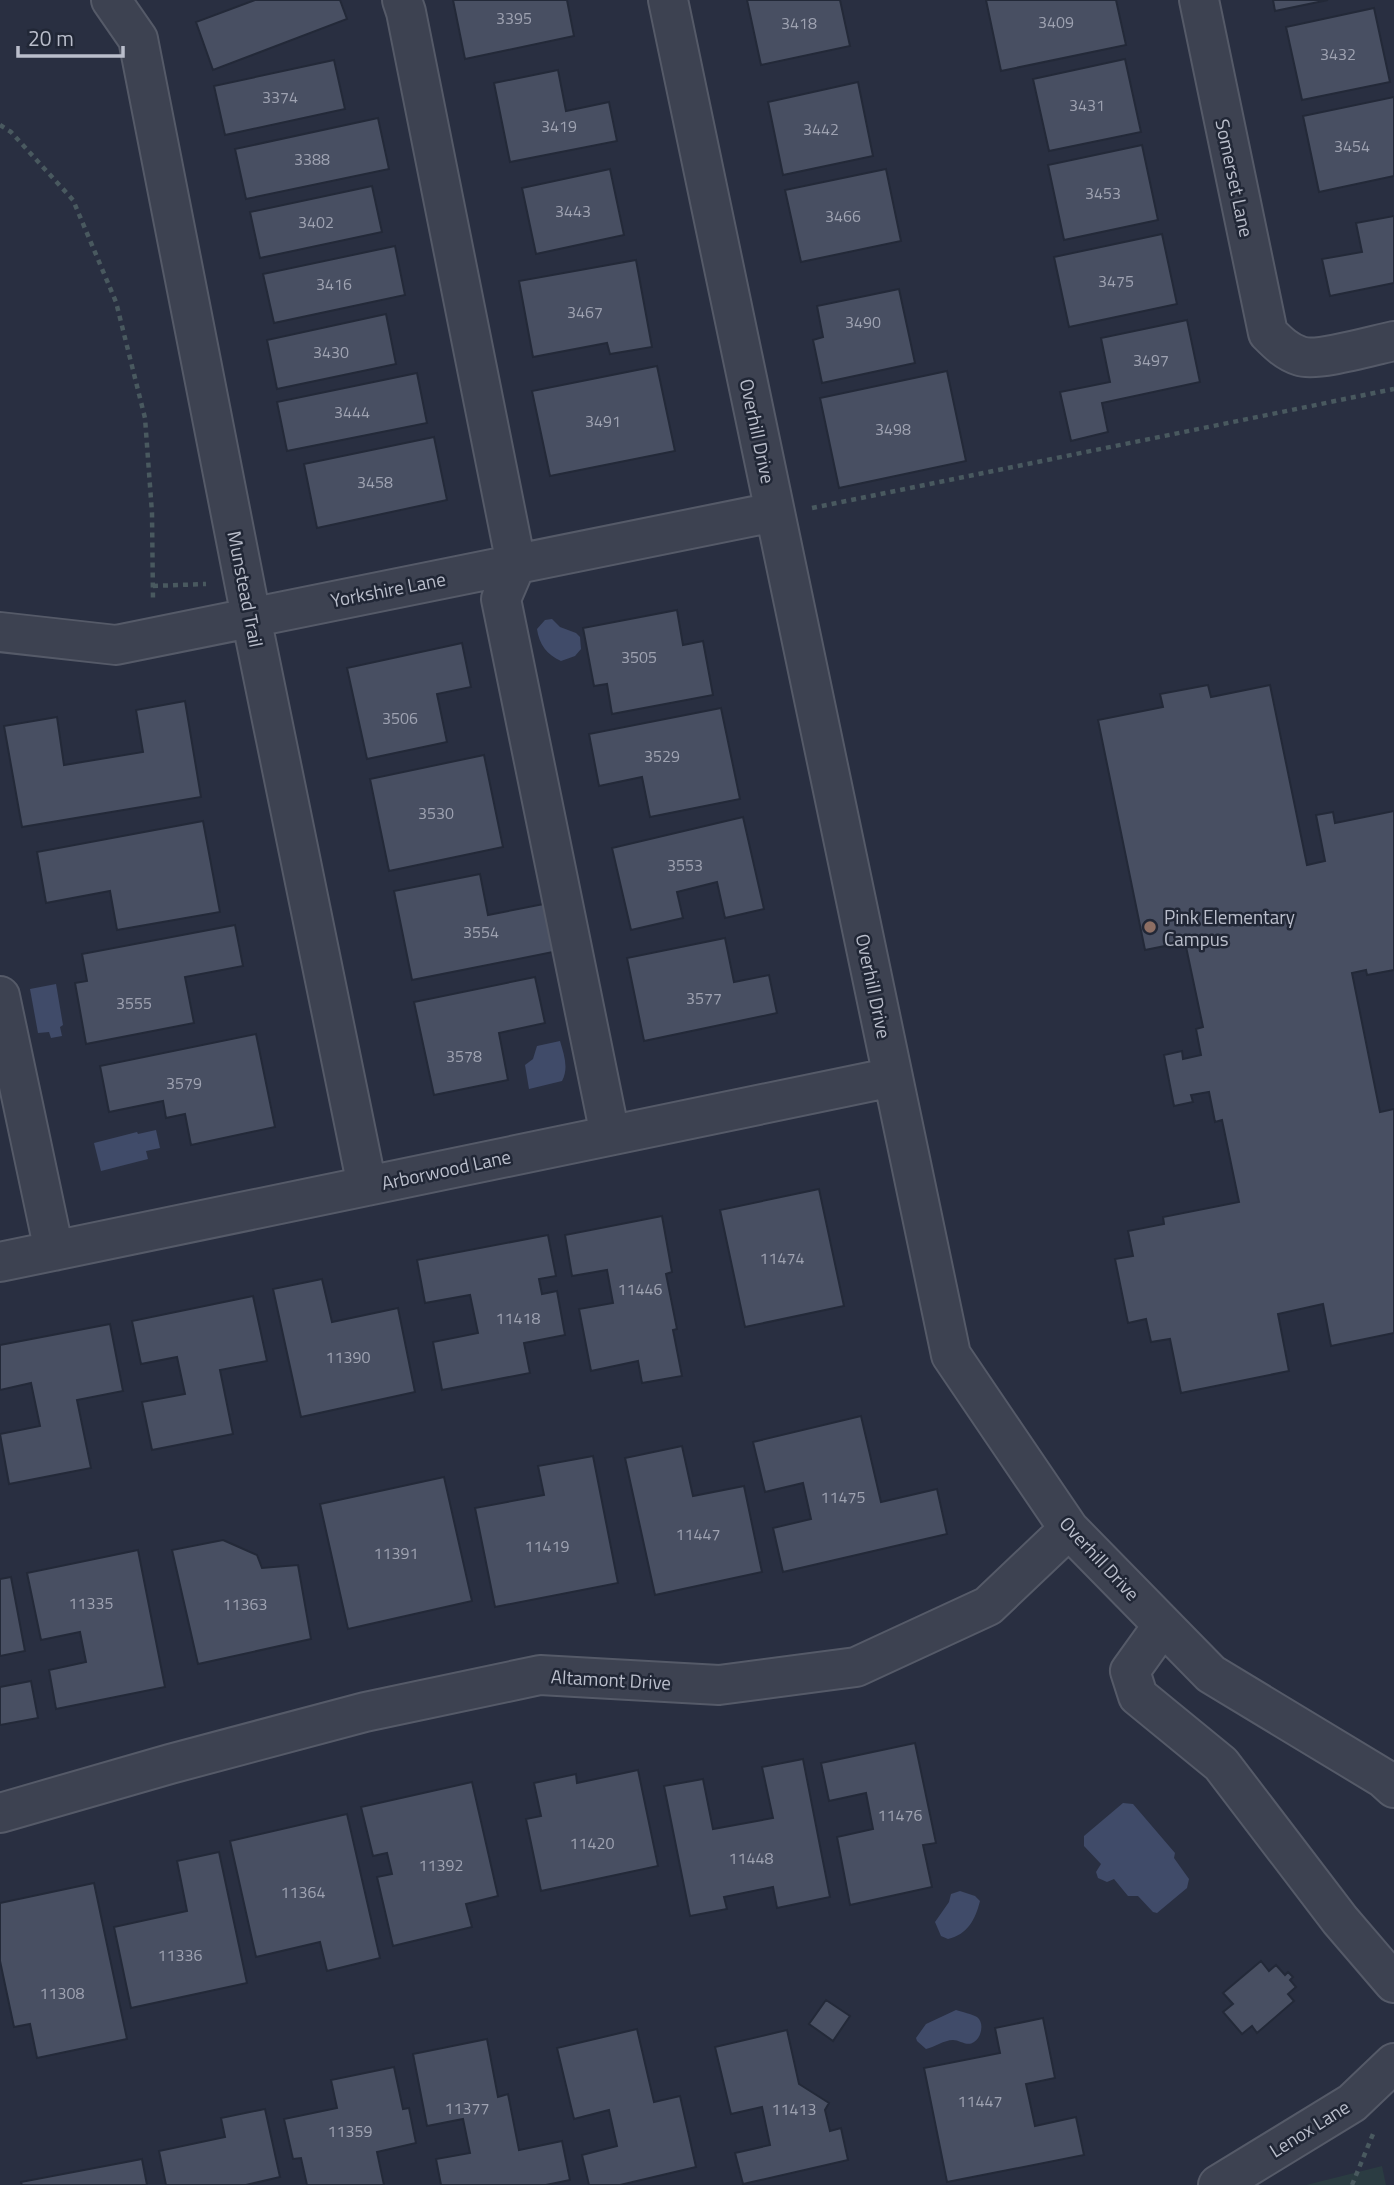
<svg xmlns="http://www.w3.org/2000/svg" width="1394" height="2185" font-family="'Titillium Web',sans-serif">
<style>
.green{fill:#2b3c42}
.water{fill:#404b69}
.building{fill:#484f62;stroke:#232938;stroke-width:2}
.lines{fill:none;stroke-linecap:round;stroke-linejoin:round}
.minor-casing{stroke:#555a68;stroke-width:42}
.path{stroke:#49595f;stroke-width:4.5;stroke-dasharray:5 5;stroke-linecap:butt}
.minor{stroke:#3d4251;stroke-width:38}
.education-dot{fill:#8d6e63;stroke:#212736;stroke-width:2.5}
.labels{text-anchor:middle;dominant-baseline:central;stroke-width:5;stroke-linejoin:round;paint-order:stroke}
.number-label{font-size:16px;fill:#9ea2b1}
.street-label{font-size:19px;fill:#babecb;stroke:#212736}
.poi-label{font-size:19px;fill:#babecb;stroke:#212736;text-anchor:start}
</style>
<rect width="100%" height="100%" fill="#292f41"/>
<!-- green -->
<path class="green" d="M1382 2166 1386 2185H1306Z"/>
<!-- water -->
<path class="water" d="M552 619 560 627 576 633 580 637 581 649 575 656 561 661C547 655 539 644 537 629L545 620Z
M56 984 63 1025 60 1027 62 1036 51 1038 49 1032 38 1033 30 989Z
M560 1041C564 1055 569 1068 562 1081L529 1089 525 1065 533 1059 537 1046Z
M156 1130 160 1148 146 1151 148 1159 101 1171 94 1143 137 1132 138 1134Z
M1123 1803 1133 1804 1175 1853 1174 1858 1189 1879 1187 1888 1157 1913 1153 1912 1138 1896H1128L1114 1879 1107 1882 1098 1878 1096 1872 1101 1864 1084 1846V1836Z
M960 1891 975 1896 980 1901C975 1920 968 1934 948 1939L941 1936 935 1922 949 1902 951 1894Z
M956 2010C962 2012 972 2014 977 2017 985 2023 981 2038 974 2042 967 2047 960 2040 953 2040 944 2040 935 2047 926 2049L917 2041 916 2038 926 2024Z"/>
<!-- building -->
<path class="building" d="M255 0H340L347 19 213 70 196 22Z
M453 0H567L574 36 465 59Z
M747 0H840L850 46 761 65Z
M986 0H1116L1126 45 1001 71Z
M1273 0H1328L1275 11Z
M1374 8 1390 82 1302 100 1286 27Z
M1125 59 1141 132 1049 151 1033 79Z
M334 60 345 109 225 135 214 86Z
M558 70 566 111 609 102 617 141 510 162 494 83Z
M858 82 873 156 783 175 768 102Z
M1394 97V176L1319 192 1303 116Z
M378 118 389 169 246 199 235 149Z
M1142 145 1158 220 1064 240 1048 165Z
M610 169 624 235 536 254 522 188Z
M886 169 901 241 801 262 785 190Z
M372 186 382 232 260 258 250 212Z
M1394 216V283L1330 296 1322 259 1362 252 1356 223Z
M1162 234 1177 304 1069 327 1054 257Z
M395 246 405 295 274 323 263 274Z
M636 260 652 347 610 354 607 343 533 357 519 281Z
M899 289 915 363 822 383 813 340 823 337 817 306Z
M386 314 396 364 277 389 267 340Z
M1187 320 1200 382 1102 403 1108 432 1071 441 1060 392 1110 382 1101 338Z
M657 366 675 451 550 476 532 391Z
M947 371 966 461 839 488 820 398Z
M417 373 427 423 287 451 277 402Z
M434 437 447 500 317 528 304 464Z
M677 610 683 645 703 641 713 695 612 714 607 684 594 686 583 628Z
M462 643 471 687 437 694 447 742 367 759 347 668Z
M1208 685 1211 697 1270 685 1307 865 1325 861 1316 815 1333 812 1335 823 1394 811V970L1367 975 1366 970 1352 973 1380 1112 1394 1109V1333L1331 1346 1323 1304 1278 1314 1289 1371 1181 1393 1170 1339 1151 1342 1146 1319 1128 1323 1115 1259 1133 1256 1128 1231 1164 1224 1163 1217 1239 1202 1222 1120 1215 1122 1209 1092 1191 1095 1193 1102 1174 1106 1164 1055 1182 1051 1183 1059 1201 1055 1196 1029 1203 1027 1185 942 1145 950 1098 720 1163 707 1160 694Z
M185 701 201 797 22 827 4 726 57 717 64 765 143 752 136 710Z
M721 708 740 799 650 817 642 777 599 786 589 734Z
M484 755 503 847 389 871 370 779Z
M743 817 764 909 725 918 717 882 677 892 683 918 631 930 612 848Z
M203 821 220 912 117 930 110 891 46 903 37 852Z
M480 874 488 915 554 902 563 950 412 980 394 891Z
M235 925 243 966 185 977 194 1023 86 1044 75 983 87 981 82 954Z
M725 938 734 982 769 975 777 1013 644 1041 627 958Z
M535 977 545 1023 499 1033 508 1080 434 1095 414 1002Z
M256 1034 275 1127 191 1145 185 1114 166 1118 163 1101 109 1112 100 1066Z
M819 1189 844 1306 745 1327 720 1210Z
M662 1216 672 1272 666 1274 677 1329 673 1330 682 1376 642 1383 638 1361 591 1371 579 1309 613 1303 607 1270 572 1276 565 1235Z
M548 1235 556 1276 539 1279 542 1294 557 1291 565 1335 524 1343 530 1373 442 1390 433 1342 478 1333 470 1295 425 1303 417 1260Z
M322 1279 332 1322 398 1308 415 1392 301 1417 273 1289Z
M253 1296 267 1361 220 1370 233 1434 152 1450 142 1402 185 1394 177 1357 141 1364 132 1321Z
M110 1324 123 1391 77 1400 91 1468 9 1484 0 1434 40 1426 31 1383 0 1390V1345Z
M861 1416 881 1502 937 1489 947 1534 783 1572 773 1528 811 1519 803 1483 765 1492 753 1442Z
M682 1446 693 1496 744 1486 762 1572 655 1595 625 1458Z
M593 1456 618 1583 495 1607 475 1508 544 1495 538 1466Z
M444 1477 472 1601 348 1629 320 1504Z
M223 1540 257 1555 262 1568 298 1565 311 1639 198 1664 172 1550Z
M138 1550 165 1687 56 1709 49 1670 86 1662 80 1632 41 1640 27 1573Z
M11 1577 25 1651 0 1656V1579Z
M31 1681 38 1718 0 1725V1687Z
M915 1743 936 1843 923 1845 932 1887 850 1905 837 1837 873 1829 866 1793 829 1801 821 1763Z
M803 1759 830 1897 777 1908 773 1887 724 1897 727 1909 690 1916 664 1786 703 1779 713 1829 773 1818 762 1767Z
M638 1770 658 1866 541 1891 526 1819 541 1816 534 1783 576 1774 577 1783Z
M472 1782 498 1896 466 1904 472 1927 393 1946 377 1877 392 1874 387 1853 373 1856 361 1807Z
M347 1814 380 1958 327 1971 320 1942 256 1957 230 1841Z
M219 1852 247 1983 131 2008 114 1927 187 1911 177 1861Z
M94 1883 127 2039 37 2058 30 2024 14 2027 0 1961V1903Z
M1261 1961 1269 1971 1276 1965 1285 1975 1288 1972 1293 1977 1290 1980 1296 1987 1288 1994 1294 2001 1257 2033 1252 2026 1242 2034 1223 2012 1233 2004 1223 1993Z
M826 2000 850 2016 833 2041 809 2024Z
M1043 2018 1055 2078 1026 2084 1035 2126 1076 2117 1084 2155 947 2182 924 2068 1000 2053 995 2028Z
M637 2029 654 2102 680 2096 696 2167 620 2185H589L582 2155 617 2146 609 2110 574 2119 557 2048Z
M787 2030 799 2084 829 2103 825 2110 830 2131 841 2128 848 2160 743 2184 735 2153 770 2145 762 2107 731 2114 715 2047Z
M487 2039 498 2097 508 2094 519 2150 562 2141 570 2180 546 2185H441L436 2159 470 2153 463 2119 427 2126 413 2054Z
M394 2067 403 2109 409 2108 416 2143 377 2152 384 2185H307L301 2158 293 2159 284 2119 337 2108 331 2080Z
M265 2109 280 2177 246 2185H166L159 2151 225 2137 221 2118Z
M142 2159 147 2185H22L21 2182Z"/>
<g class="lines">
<!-- minor casing -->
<g class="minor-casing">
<path id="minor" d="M111 0 138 39 251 617 367 1186
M402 0 406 12 516 564 501 599 610 1135
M668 0 951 1355 1069 1529 1211 1674 1383 1778 1394 1788
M1199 0 1268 333C1278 343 1287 352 1300 356 1317 362 1374 345 1394 341
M0 632 116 645 774 512
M0 996 54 1251
M0 1262 893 1077
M1163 1625 1130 1671 1138 1696 1221 1764 1340 1920 1394 1983
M0 1813 170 1764 365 1712 540 1675 719 1685 856 1667 988 1606 1069 1529
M1218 2185 1352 2103 1394 2063"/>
</g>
<!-- path -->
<path class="path" d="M0 125 11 132 73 200 116 302 145 418 152 513 153 600
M812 508 1394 389
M153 586 206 584
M1352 2185 1373 2134"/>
<!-- minor -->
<use href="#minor" class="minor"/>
</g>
<!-- markers -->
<circle class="education-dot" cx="1150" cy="927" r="7"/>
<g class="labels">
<!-- number labels -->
<g class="number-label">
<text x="514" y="18">3395</text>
<text x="1056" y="22">3409</text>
<text x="799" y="23">3418</text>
<text x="1338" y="54">3432</text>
<text x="280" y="97">3374</text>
<text x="1087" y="105">3431</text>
<text x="559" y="126">3419</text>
<text x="821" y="129">3442</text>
<text x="1352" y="146">3454</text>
<text x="312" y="159">3388</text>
<text x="1103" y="193">3453</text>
<text x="573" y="211">3443</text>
<text x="843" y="216">3466</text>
<text x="316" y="222">3402</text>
<text x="1116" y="281">3475</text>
<text x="334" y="284">3416</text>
<text x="585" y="312">3467</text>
<text x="863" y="322">3490</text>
<text x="331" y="352">3430</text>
<text x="1151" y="360">3497</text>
<text x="352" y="412">3444</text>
<text x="603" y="421">3491</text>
<text x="893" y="429">3498</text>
<text x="375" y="482">3458</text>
<text x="639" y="657">3505</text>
<text x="400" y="718">3506</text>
<text x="662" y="756">3529</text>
<text x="436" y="813">3530</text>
<text x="685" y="865">3553</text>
<text x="481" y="932">3554</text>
<text x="704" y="998">3577</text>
<text x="134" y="1003">3555</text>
<text x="464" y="1056">3578</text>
<text x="184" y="1083">3579</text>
<text x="782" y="1258">11474</text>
<text x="640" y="1289">11446</text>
<text x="518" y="1318">11418</text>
<text x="348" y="1357">11390</text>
<text x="843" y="1497">11475</text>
<text x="698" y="1534">11447</text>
<text x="547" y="1546">11419</text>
<text x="396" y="1553">11391</text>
<text x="91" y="1603">11335</text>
<text x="245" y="1604">11363</text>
<text x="900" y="1815">11476</text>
<text x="592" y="1843">11420</text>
<text x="751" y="1858">11448</text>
<text x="441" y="1865">11392</text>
<text x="303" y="1892">11364</text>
<text x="180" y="1955">11336</text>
<text x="62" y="1993">11308</text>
<text x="980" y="2101">11447</text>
<text x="467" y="2108">11377</text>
<text x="794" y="2109">11413</text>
<text x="350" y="2131">11359</text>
</g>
<!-- street labels -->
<g class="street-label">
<text transform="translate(1235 178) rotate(78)">Somerset Lane</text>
<text transform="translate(758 431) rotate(78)">Overhill Drive</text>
<text transform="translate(246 589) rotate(79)">Munstead Trail</text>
<text transform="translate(388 589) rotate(-11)">Yorkshire Lane</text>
<text transform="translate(874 986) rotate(78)">Overhill Drive</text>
<text transform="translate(446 1169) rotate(-12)">Arborwood Lane</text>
<text transform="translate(1100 1558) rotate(47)">Overhill Drive</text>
<text transform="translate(611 1679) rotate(3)">Altamont Drive</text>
<text transform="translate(1309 2128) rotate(-32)">Lenox Lane</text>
</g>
<!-- poi labels -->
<g class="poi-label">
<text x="1164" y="916">Pink Elementary<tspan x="1164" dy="22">Campus</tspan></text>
</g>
</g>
<!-- scale -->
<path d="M18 46v10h105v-10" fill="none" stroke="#babecb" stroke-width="3.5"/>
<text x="28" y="46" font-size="21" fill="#babecb" stroke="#212736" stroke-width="5" paint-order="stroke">20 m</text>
</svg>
